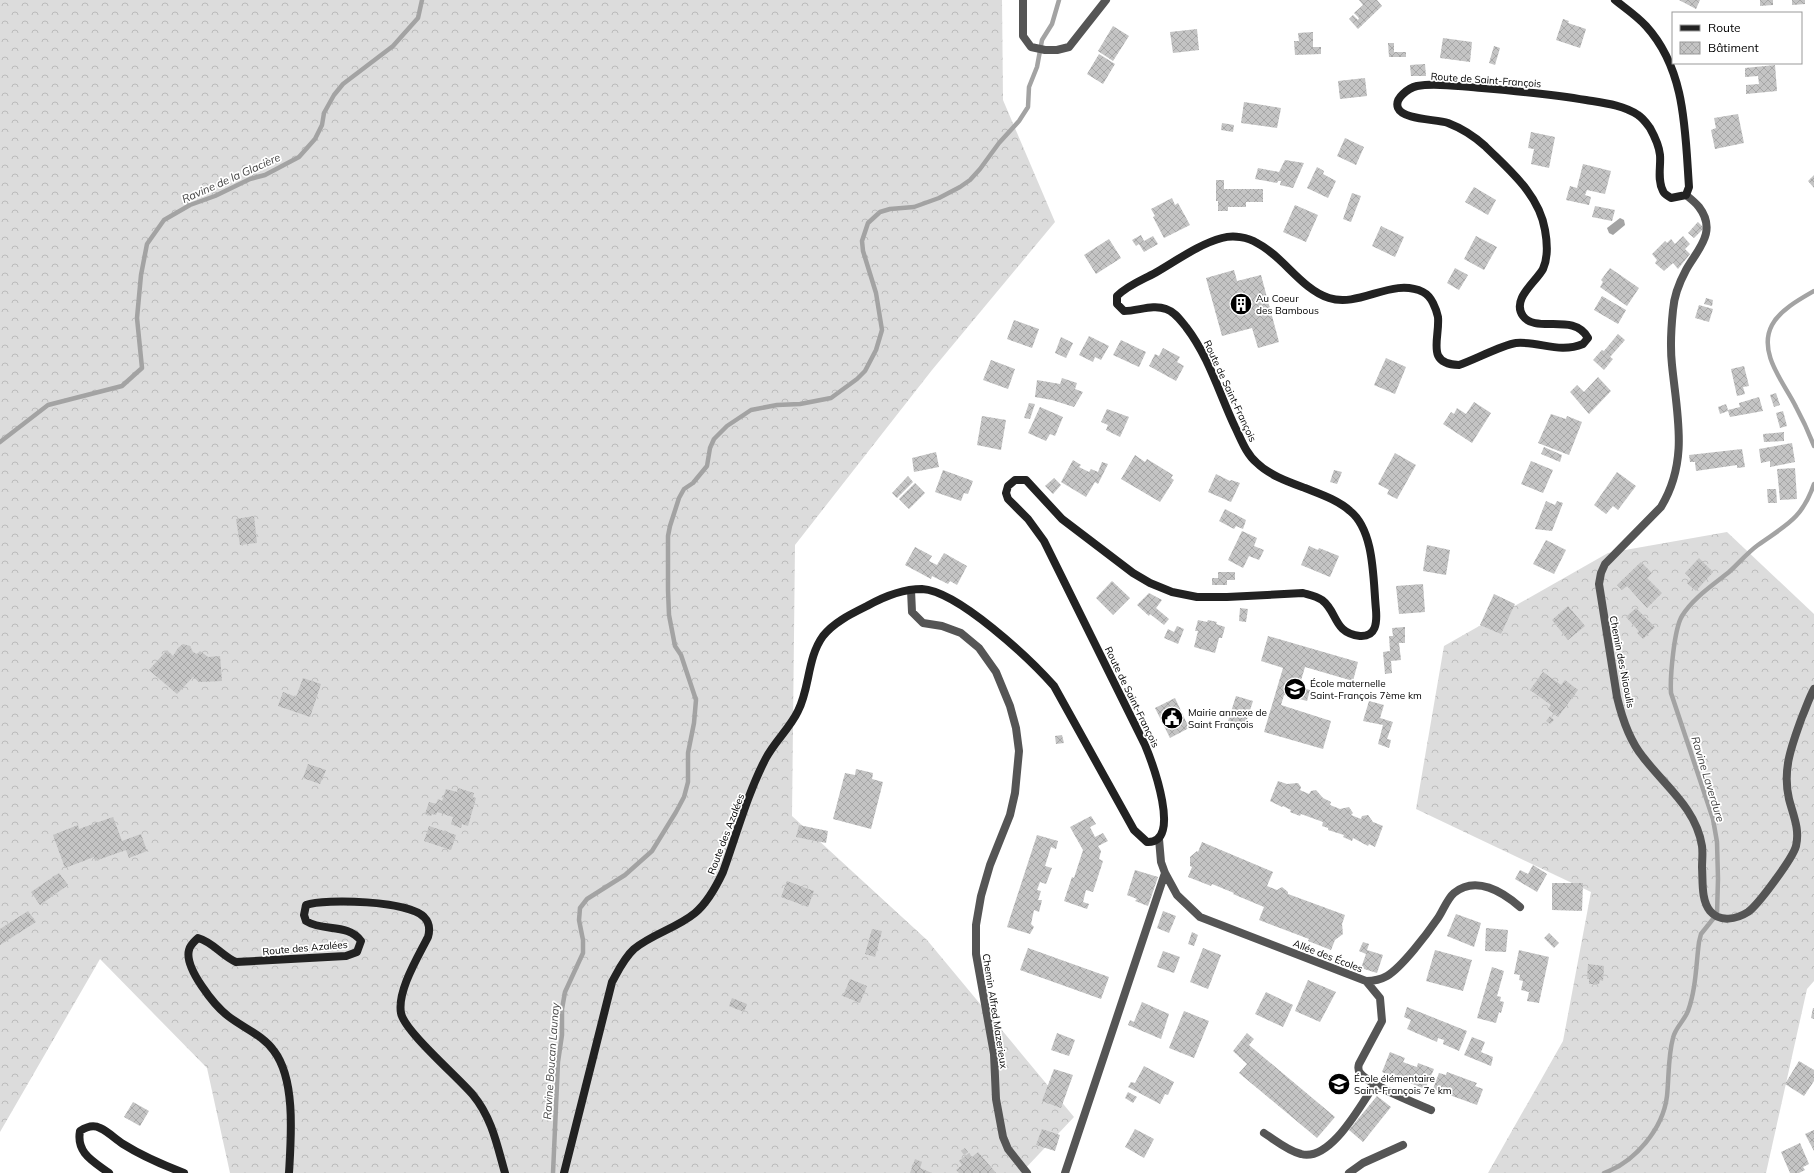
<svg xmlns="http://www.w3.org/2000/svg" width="1814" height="1173" font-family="Mulish,sans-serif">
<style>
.forest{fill:url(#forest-crowns)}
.water{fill:#a3a3a3}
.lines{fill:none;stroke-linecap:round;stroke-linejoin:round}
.stream{stroke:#a3a3a3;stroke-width:4.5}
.building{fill:url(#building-cross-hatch)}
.street{stroke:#555;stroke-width:8}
.secondary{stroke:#222;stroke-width:8}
.labels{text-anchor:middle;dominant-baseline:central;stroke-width:3.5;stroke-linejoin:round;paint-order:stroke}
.street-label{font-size:10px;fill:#000;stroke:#fff}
.poi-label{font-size:10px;fill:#000;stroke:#fff;text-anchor:start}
.water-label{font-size:11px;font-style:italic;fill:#444;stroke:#fff}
</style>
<defs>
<pattern id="forest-crowns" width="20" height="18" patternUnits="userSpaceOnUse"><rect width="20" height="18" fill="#dcdcdc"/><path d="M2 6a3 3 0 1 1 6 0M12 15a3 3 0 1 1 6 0" fill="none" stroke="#bbb"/></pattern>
<pattern id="building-cross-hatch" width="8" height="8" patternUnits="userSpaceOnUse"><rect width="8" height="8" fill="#c4c4c4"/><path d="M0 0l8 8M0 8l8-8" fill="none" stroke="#a7a7a7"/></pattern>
</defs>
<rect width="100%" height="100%" fill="#fff"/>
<!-- forest -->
<path class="forest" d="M0 0H1002L1003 100 1055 222 932 370 795 545 792 816 927 940 1074 1117 1021 1173H230L207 1068 100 959 0 1132Z
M1727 532 1814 614V981L1807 989 1766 1173H1488L1563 1041 1591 892 1416 809 1444 646 1608 553Z"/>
<!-- water -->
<path class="water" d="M1620 218 1624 220 1625 225 1613 235 1609 233 1607 228Z"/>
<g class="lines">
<!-- stream -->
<path class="stream" d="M1814 291C1800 299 1780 310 1772 325 1757 353 1785 384 1796 407 1803 420 1809 433 1814 446
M0 442 48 405 122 386 142 368 137 318 141 275 147 244 164 220 190 205 215 196 250 179 265 175 299 157 315 139 322 125 324 113 334 95 343 84 393 46 418 18 422 0
M553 1173 558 1062 562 1035V1009L565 992 583 953V940L579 920 580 908 587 899 625 875 652 851 676 812 684 797 688 782V753L694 723 696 700 681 655 675 646 669 615 668 590V536L670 526 679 498 684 489 693 483 707 466 710 448 714 439 727 426 751 410 777 405 800 404 831 398 857 379 865 371 876 350 882 330 876 293 863 251 862 241 868 223 880 212 890 209 914 207 939 198 960 187 970 180 980 169 999 143 1019 121 1028 107 1029 87 1037 67 1042 40 1052 24 1059 0
M1604 1173C1635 1162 1663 1129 1667 1096 1669 1077 1668 1056 1673 1038 1675 1028 1684 1021 1688 1011 1696 989 1696 965 1699 942L1701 934 1717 914 1718 879 1717 842 1713 819 1671 693C1670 677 1674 629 1682 616 1693 598 1713 585 1729 572 1739 563 1747 553 1758 545 1786 525 1802 519 1814 484"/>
</g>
<!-- building -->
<path class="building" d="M1359 0H1377L1382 6 1358 29 1349 19 1353 15 1358 20 1359 18 1354 13 1363 5Z
M1679 0H1700L1696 9Z
M1760 0H1773V5L1760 6Z
M1792 0H1805V4L1792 5Z
M1563 19 1569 21 1568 23 1586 29 1580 48 1556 40Z
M1113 26 1129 36 1113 61 1098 51Z
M1197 29 1199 50 1173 53 1170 32Z
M1313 32V47H1321V54L1295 55 1294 41H1299L1298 33Z
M1443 38 1472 42 1470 62 1440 58Z
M1388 43H1394V52H1406V57H1389Z
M1494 46 1500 48 1495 65 1489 63Z
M1099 54 1115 64 1103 84 1087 74Z
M1425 64 1426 76H1411L1410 65Z
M1775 65 1777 91 1746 94V85L1759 84 1758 76 1745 77V68Z
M1365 78 1367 96 1340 99 1338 81Z
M1244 102 1281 108 1277 128 1241 123Z
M1738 114 1744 143 1715 149 1711 130 1716 128 1714 118Z
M1222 123 1234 125 1233 132 1221 130Z
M1531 132 1555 137 1549 168 1531 164 1534 149 1528 148Z
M1345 138 1364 147 1356 165 1337 156Z
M1285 160 1304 163 1293 188 1280 185 1281 181H1278L1277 183 1255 179 1258 168 1279 172Z
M1583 164 1611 171 1605 194 1587 190 1585 195 1591 197 1589 205 1566 200 1570 186 1577 188Z
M1317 167 1324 171 1323 174 1336 181 1328 198 1307 188Z
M1814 175V188L1808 181Z
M1216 180H1224V189H1263V202H1246V207H1228V211H1218V201H1216Z
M1474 187 1496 200 1488 215 1465 202Z
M1352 193 1361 196 1351 222 1343 219Z
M1172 198 1175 205 1178 203 1190 225 1164 238 1153 217 1155 216 1151 209Z
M1295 205 1318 215 1306 242 1283 232Z
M1595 206 1615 210 1612 221 1592 217Z
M1698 222 1704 228 1694 238 1688 233Z
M1381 226 1404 237 1395 257 1372 246Z
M1141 235 1144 241 1153 236 1158 244 1144 252 1139 244 1136 246 1132 240Z
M1476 236 1497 247 1484 270 1464 259Z
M1683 236 1690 244 1685 249 1690 254 1678 269 1673 263 1664 271 1655 263 1657 260 1652 254 1665 241 1667 243 1671 239 1675 244Z
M1109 239 1121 258 1096 274 1084 255Z
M1455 268 1468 275 1459 290 1447 283Z
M1610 268 1639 288 1627 306 1600 287 1603 282 1601 280Z
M1234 270 1237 281 1261 275 1279 342 1258 348 1252 328 1222 336 1206 278Z
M1602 296 1626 310 1618 324 1594 310Z
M1706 298 1713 300 1712 306 1704 304Z
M1699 305 1713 309 1709 322 1695 318Z
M1014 320 1039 329 1032 348 1007 339Z
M1618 334 1625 340 1610 357 1613 359 1604 370 1593 360 1602 350 1604 351Z
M1089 336 1109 346 1101 360 1095 357 1093 362 1079 355Z
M1061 337 1073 343 1066 358 1055 353Z
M1121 340 1146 352 1139 367 1113 355Z
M1163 348 1180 357 1177 362 1184 366 1176 381 1149 366 1155 354 1159 356Z
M1386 358 1406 367 1395 394 1374 385Z
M991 360 1015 369 1008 389 983 380Z
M1744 366 1749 386 1743 387 1745 394 1737 396 1731 369Z
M1598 377 1611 391 1589 414 1570 392 1577 385 1584 392Z
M1062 378 1077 383 1075 389 1083 392 1074 407 1052 400 1035 397 1037 380 1060 384Z
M1776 393 1780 405 1774 407 1770 395Z
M1759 397 1763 411 1730 417 1728 411 1720 414 1718 407 1726 404 1728 410 1740 407 1739 403Z
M1474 402 1491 413 1472 443 1443 424 1451 412 1454 414 1457 408 1466 414Z
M1029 403 1035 404 1030 419 1024 418Z
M1040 407 1063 417 1055 436 1050 434 1046 441 1028 433Z
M1107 409 1129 417 1120 437 1106 430 1108 425 1101 422Z
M1783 411 1787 426 1780 428 1776 413Z
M1551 414 1566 419 1567 416 1582 422 1569 455 1538 443Z
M982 416 1006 420 1001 450 977 445Z
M1784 432V441L1764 442 1763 434Z
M1792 443 1795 462 1770 467V461L1761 463 1759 449Z
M1544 447 1562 455 1560 462 1541 454Z
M1742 449 1745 467 1737 468V465L1696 471 1695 462H1690L1689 455Z
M936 452 939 467 914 472 912 458Z
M1395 453 1416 465 1397 499 1387 494 1389 490 1378 484Z
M1135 455 1145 462 1147 459 1173 475 1171 478 1174 480 1160 502 1121 479Z
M1073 460 1081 465 1079 467 1089 472 1091 469 1098 472 1102 462 1108 464 1098 484 1095 482 1086 497 1061 482Z
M1531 461 1553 470 1543 493 1521 484Z
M1795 468 1797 499 1780 500 1777 469Z
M943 470 973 481 968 494 964 493 961 501 935 492Z
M1334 470 1342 472 1337 484 1330 482Z
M1617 472 1636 486 1618 510 1613 506 1606 514 1594 505Z
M1216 474 1230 481 1231 480 1240 483 1231 502 1208 492Z
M908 476 913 482 897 498 892 493Z
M1054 478 1061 485 1053 494 1045 486Z
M915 483 925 493 909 509 899 499Z
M1767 489H1776L1777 503H1768Z
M1546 501 1555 505 1557 501 1563 503 1552 531 1535 529Z
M1225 509 1246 520 1243 529 1236 526 1234 529 1219 521Z
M254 516 257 543 240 545 236 519Z
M1242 531 1257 538 1254 546 1264 550 1259 560 1249 556 1243 568 1228 560Z
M1546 540 1566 550 1554 574 1533 564Z
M1427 545 1450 550 1446 575 1423 571Z
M1309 546 1318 550 1319 548 1339 556 1330 577 1301 565Z
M915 547 932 556 929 561 937 565 944 553 967 566 957 585 950 581 948 584 932 576 931 579 905 565Z
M1699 558 1713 572 1696 591 1687 583 1691 579 1685 573Z
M1641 562 1652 573 1647 578 1662 593 1647 608 1627 586 1622 590 1617 585Z
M1218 572H1235V580H1227V585H1212V578H1218Z
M1112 581 1130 598 1113 615 1096 598Z
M1423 584 1425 612 1399 614 1396 586Z
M1149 593 1162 600 1156 608 1169 619 1164 625 1150 614 1149 616 1137 605Z
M1494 594 1515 604 1501 634 1480 625Z
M1568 606 1585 626 1568 640 1552 620Z
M1240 608 1248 609 1246 622 1239 621Z
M1636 608 1655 627 1643 639 1637 633 1639 631 1626 617Z
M1198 620 1207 622 1208 620 1217 622 1216 624 1225 627 1222 638H1219L1215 653 1194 647 1198 631H1195Z
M1177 626 1184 629 1178 644 1164 638 1168 629 1174 632Z
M1405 627V643H1399L1401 660 1391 661 1392 673 1385 674 1383 652 1390 651 1389 636H1393L1392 628Z
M1268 636 1358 662 1353 681 1305 667 1299 687 1310 690 1307 701 1284 695 1281 705 1331 721 1323 749 1264 732 1283 668 1261 661Z
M183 644 190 646 193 652 197 654 200 651 208 657 220 656 222 681 199 682 193 677 177 694 149 670 167 650 173 656 178 648Z
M1543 672 1561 685 1565 680 1578 690 1558 717 1548 709 1551 705 1530 690Z
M303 678 321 684 310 717 278 706 283 692 296 697Z
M1236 696 1253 701 1245 726 1228 721Z
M1175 698 1189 728 1170 738 1155 708Z
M1369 701 1384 705 1380 718 1393 722 1387 739 1391 740 1389 748 1378 744 1383 725 1363 721Z
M1550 716 1554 720 1550 724 1546 721Z
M1062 735 1064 743 1056 744 1055 736Z
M308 764 326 770 320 784 303 778Z
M856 769 873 773 872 779 883 782 871 829 833 819 845 773 855 775Z
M1278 781 1287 784 1298 783 1301 787 1300 790 1309 794 1311 791 1316 790 1323 798 1331 802 1330 805 1340 809 1349 807 1353 813 1351 815 1361 819 1362 816 1368 815 1373 822 1383 826 1375 847 1369 844 1368 846 1353 838 1352 841 1343 837 1344 835 1328 830V828L1322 826 1323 822 1301 814 1300 816 1290 812 1291 810 1283 806 1282 807 1270 801Z
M458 788 474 793 473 797 476 798 468 826 462 824 461 828 451 824 453 817 437 812 436 815 432 814 431 816 425 814 429 802 436 804 438 799 442 801 446 789 457 792Z
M1091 816 1096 824 1090 827 1095 837 1103 833 1108 841 1098 846 1101 851 1099 859 1103 861 1093 892 1086 890 1083 902 1089 904 1087 909 1064 901 1072 877 1074 878 1083 850 1070 827Z
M113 817 122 841 141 834 147 851 129 858 126 850 95 861 94 857 65 868 53 835 78 825 79 829Z
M799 825 828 831 826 843 796 837Z
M429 826 456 835 451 850 424 841Z
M1037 835 1058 841 1056 849 1051 847 1045 866 1052 868 1046 884 1040 882 1037 890 1041 891 1038 900H1042L1039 912 1034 910 1031 924 1034 927 1030 934 1007 927Z
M1202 842 1273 872 1267 886 1277 890 1282 887 1288 892V894L1345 915 1342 924 1343 934 1335 940 1331 950 1308 941 1309 939 1259 920 1264 907 1233 894 1234 893 1212 884 1211 886 1188 877 1192 867 1190 866V857L1197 851 1198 852Z
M1533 865 1547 874 1537 892 1515 879 1520 870 1528 874Z
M1135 870 1158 877 1148 906 1135 901 1137 899 1127 895Z
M59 873 68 885 40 905 31 892Z
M787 881 814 891 808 907 781 897Z
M1552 883H1583L1582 911 1552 910Z
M28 911 36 922 0 945V929Z
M1163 911 1176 916 1169 933 1157 928Z
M1456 914 1481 923 1474 947 1447 936Z
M1486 928 1508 930 1506 952 1485 951Z
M872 929 882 931 875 957 865 954Z
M1192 932 1198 935 1194 946 1188 944Z
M1549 933 1559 943 1554 948 1544 938Z
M1363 942 1369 944 1367 950 1383 955 1377 973 1361 968 1366 954 1359 951Z
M1028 948 1109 977 1101 999 1020 970Z
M1203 948 1221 955 1208 989 1190 982Z
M1435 950 1472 960 1463 991 1426 981Z
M1519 950 1549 957 1539 1003 1527 1001 1529 992 1521 990 1523 981 1519 980 1520 975 1514 974Z
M1163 951 1180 957 1174 973 1157 967Z
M1588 964 1604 966 1603 981 1600 980 1599 984H1589V979H1587Z
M1492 967 1504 971 1497 996 1501 997 1500 1001 1504 1002 1501 1013 1499 1012 1496 1023 1477 1018Z
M850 979 867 986 860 1003 843 996Z
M1308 980 1336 992 1320 1022 1295 1011Z
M1266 992 1293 1005 1283 1027 1255 1014Z
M732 998 747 1004 744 1012 729 1006Z
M1142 1002 1169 1014 1161 1039 1128 1025 1130 1020 1134 1022Z
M1407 1007 1467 1031 1459 1051 1443 1044 1444 1040 1438 1038 1437 1042 1407 1029 1411 1020 1404 1017Z
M1813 1008H1814V1019L1811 1018Z
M1184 1011 1209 1021 1194 1058 1169 1048Z
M1057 1033 1075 1040 1069 1056 1051 1050Z
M1247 1033 1254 1039 1249 1045 1335 1117 1317 1138 1239 1073 1247 1064 1233 1051Z
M1472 1037 1485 1042 1481 1052 1493 1057 1491 1066 1464 1055Z
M1390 1052 1405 1058 1403 1062 1411 1065 1417 1067 1418 1063 1434 1069 1425 1089 1382 1072Z
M1799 1061 1814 1070V1081L1804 1096 1785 1084Z
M1144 1066 1174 1082 1168 1095 1165 1094 1160 1104 1128 1087 1131 1082 1135 1083Z
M1054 1069 1073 1075 1061 1108 1042 1101Z
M1447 1072 1477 1083 1475 1086 1483 1089 1477 1105 1433 1089 1439 1073 1446 1075Z
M1128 1092 1137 1097 1133 1103 1125 1098Z
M1377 1096 1391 1107 1363 1142 1349 1130Z
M133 1102 149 1111 140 1126 124 1117Z
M1042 1129 1060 1135 1055 1151 1036 1145Z
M1135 1129 1154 1139 1144 1158 1125 1147Z
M1814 1130V1151L1805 1134Z
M1800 1143 1809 1164 1803 1167 1805 1170 1799 1173H1790L1781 1152Z
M965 1148 968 1152 964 1155 961 1151Z
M978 1152 996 1173H959L956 1170 962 1165 959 1161 969 1153 972 1157Z
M915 1159 922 1162 920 1168 932 1173H910Z"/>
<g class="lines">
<!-- street -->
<path class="street" d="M1023 0V36L1031 47 1045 50H1057L1069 47 1106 0
M1686 195C1691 199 1696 203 1699 207 1718 232 1697 250 1686 270 1679 283 1674 296 1673 310 1671 329 1670 347 1672 365 1677 415 1689 461 1661 507L1605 564 1601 573 1599 584 1617 697C1622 718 1629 740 1643 757 1665 786 1696 808 1702 846 1703 853 1702 861 1702 867 1703 882 1701 900 1710 911 1720 923 1737 919 1748 912 1758 905 1793 858 1796 846 1800 829 1793 815 1789 799 1782 769 1792 745 1802 717 1806 708 1809 698 1814 689
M911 590 912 612 923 623 942 626 961 633 979 648 996 672 1010 706 1016 728 1019 751 1015 793 1010 815 990 865 981 896 976 925V954L994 1054 996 1099 1003 1137 1008 1149 1027 1173
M1159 839 1161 862 1165 873 1177 895 1200 917 1366 981C1373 981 1380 980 1387 976 1402 967 1427 934 1438 918 1443 911 1447 899 1454 893 1476 875 1503 892 1520 907
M1366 981 1380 998 1382 1021 1359 1064C1358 1067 1358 1070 1360 1073 1369 1085 1415 1103 1431 1110
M1264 1133C1275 1140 1288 1151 1301 1154 1331 1162 1361 1104 1375 1084
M1065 1173 1165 873
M1349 1173 1363 1163 1403 1145"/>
<!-- secondary -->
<path class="secondary" d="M109 1173C93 1161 76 1153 80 1131 86 1127 93 1124 100 1128 109 1132 115 1139 123 1144 142 1156 163 1165 184 1173
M289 1173C291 1138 296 1080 274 1051 263 1035 243 1028 228 1016 215 1006 184 968 189 950 190 945 194 942 198 938 213 942 222 956 236 962L346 956 357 952 361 941C348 923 323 932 306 921L304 915 306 905C325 898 410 901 424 917 430 923 430 930 428 937 418 957 397 991 401 1013 404 1031 459 1078 473 1095 492 1118 497 1145 505 1173
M564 1173 612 982C618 971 624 958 634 949 652 934 677 928 695 913 708 902 716 887 723 872 736 836 748 792 766 758 775 741 790 728 798 711 810 688 807 658 823 636 834 622 851 614 867 606 883 597 904 589 922 589 958 591 1030 659 1054 686L1134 830 1147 842C1183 844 1152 762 1145 745L1044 541 1028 519 1008 499 1006 493 1008 486 1015 480H1026L1062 519 1133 573 1150 583 1172 592 1197 597H1227L1303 593C1310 595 1316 596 1322 600 1338 612 1333 633 1360 636 1376 637 1377 623 1376 610 1373 581 1375 531 1350 511 1338 500 1320 494 1305 488 1289 482 1269 475 1257 463 1246 454 1241 439 1235 427 1219 393 1209 357 1186 327 1180 320 1175 312 1166 309 1153 304 1138 311 1124 311L1117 304V296C1128 285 1142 280 1155 273 1176 261 1199 244 1222 238 1233 235 1248 237 1257 243 1283 256 1301 289 1329 298 1360 308 1392 277 1423 292 1427 294 1431 299 1433 303 1435 307 1437 312 1438 317 1440 339 1425 364 1459 365 1474 360 1502 345 1516 343 1540 341 1559 354 1583 344L1588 338C1574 312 1536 334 1523 316 1511 299 1536 282 1543 269 1548 258 1547 241 1545 230 1539 194 1509 170 1485 146 1475 137 1461 128 1448 123 1436 119 1403 120 1398 108 1394 98 1409 88 1417 86 1437 82 1461 87 1482 88 1517 91 1552 94 1586 100 1604 103 1623 105 1638 115 1643 118 1647 124 1650 128 1655 137 1659 145 1660 155 1661 166 1657 180 1663 191 1664 194 1668 196 1671 198L1686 195 1689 187C1685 131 1686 70 1646 26 1637 16 1625 8 1615 0"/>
</g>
<!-- icons -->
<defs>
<g id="building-disc" transform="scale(1.15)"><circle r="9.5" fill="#000" stroke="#fff"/><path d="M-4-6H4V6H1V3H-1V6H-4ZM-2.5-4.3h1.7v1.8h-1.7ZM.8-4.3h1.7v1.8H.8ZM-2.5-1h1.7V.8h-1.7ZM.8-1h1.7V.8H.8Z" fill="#fff"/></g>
<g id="school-disc" transform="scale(1.15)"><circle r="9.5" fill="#000" stroke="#fff"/><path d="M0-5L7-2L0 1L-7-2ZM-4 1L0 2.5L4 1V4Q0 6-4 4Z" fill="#fff"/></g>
<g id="civic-disc" transform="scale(1.15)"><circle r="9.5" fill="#000" stroke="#fff"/><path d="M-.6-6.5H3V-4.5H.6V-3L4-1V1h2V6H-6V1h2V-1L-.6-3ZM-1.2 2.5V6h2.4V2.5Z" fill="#fff"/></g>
</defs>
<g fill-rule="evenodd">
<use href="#building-disc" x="1241" y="304"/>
<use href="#school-disc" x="1295" y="689"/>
<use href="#civic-disc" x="1172" y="718"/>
<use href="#school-disc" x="1339" y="1084"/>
</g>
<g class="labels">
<!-- street labels -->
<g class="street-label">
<text transform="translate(1486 80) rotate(4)">Route de Saint-François</text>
<text transform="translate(1230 391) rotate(65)">Route de Saint-François</text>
<text transform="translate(1622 662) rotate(79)">Chemin des Niaoulis</text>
<text transform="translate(1132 697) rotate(64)">Route de Saint-François</text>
<text transform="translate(726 834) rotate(-69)">Route des Azalées</text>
<text transform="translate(305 948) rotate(-5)">Route des Azalées</text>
<text transform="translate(1328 956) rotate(21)">Allée des Écoles</text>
<text transform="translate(995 1011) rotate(81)">Chemin Alfred Mazerieux</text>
</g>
<!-- poi labels -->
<g class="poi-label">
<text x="1256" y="298">Au Coeur<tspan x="1256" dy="12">des Bambous</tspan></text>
<text x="1310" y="683">École maternelle<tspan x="1310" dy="12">Saint-François 7ème km</tspan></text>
<text x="1188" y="712">Mairie annexe de<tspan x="1188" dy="12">Saint François</tspan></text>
<text x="1354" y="1078">École élémentaire<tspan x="1354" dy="12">Saint-François 7e km</tspan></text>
</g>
<!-- water labels -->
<g class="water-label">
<text transform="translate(231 178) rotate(-24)">Ravine de la Glacière</text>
<text transform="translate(1708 779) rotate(73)">Ravine Laverdure</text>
<text transform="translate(551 1061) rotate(-86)">Ravine Boucan Launay</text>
</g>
</g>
<!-- legend -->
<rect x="1672" y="12" width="130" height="52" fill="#ffffff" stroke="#999999"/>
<rect x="1680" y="25" width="20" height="6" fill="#222222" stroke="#999999"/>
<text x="1708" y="32" font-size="12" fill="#000000">Route</text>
<rect x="1680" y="42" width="20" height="12" fill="url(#building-cross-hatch)" stroke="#999999"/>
<text x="1708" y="52" font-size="12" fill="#000000">Bâtiment</text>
</svg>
